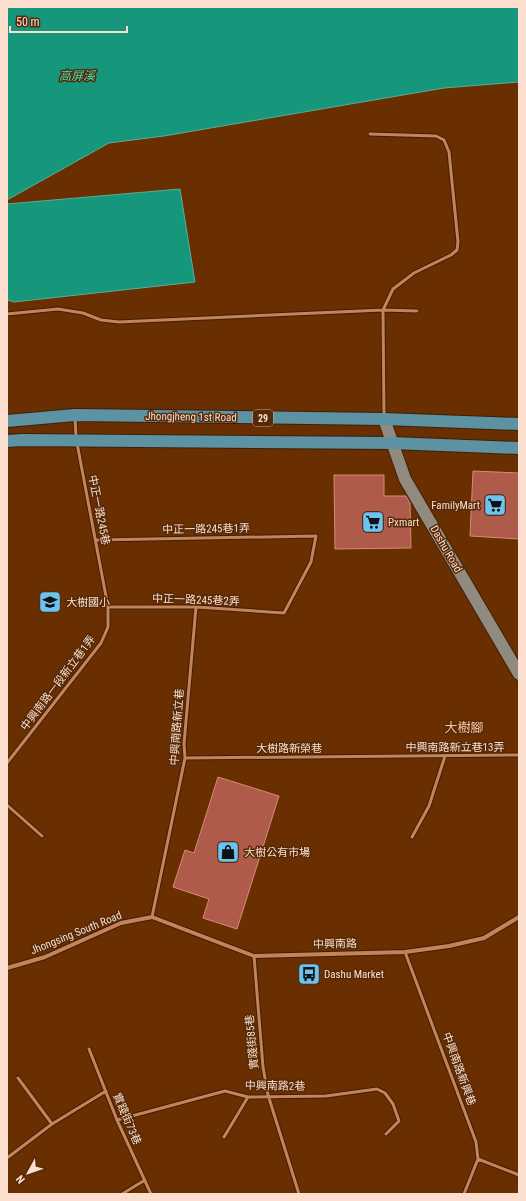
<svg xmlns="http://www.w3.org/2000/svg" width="526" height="1201" font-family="'Roboto Condensed','Noto Sans TC',sans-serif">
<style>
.water{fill:#16977b;stroke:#5bac94}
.building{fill:#ae5b4a;stroke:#d88a7a}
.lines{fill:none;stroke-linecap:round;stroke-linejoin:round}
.lane-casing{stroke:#3f1f09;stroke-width:5}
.street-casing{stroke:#3f1f09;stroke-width:6}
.secondary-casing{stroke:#3f1f09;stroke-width:14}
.primary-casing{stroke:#3f1f09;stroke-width:14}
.lane{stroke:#c5835a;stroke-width:3}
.street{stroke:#c5835a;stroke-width:4}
.secondary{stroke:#918a7e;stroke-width:12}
.primary{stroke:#5d92a2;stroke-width:12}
.labels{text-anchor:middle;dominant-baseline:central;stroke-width:3;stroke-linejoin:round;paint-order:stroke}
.shield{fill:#562a08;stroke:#caa892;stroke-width:1}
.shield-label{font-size:10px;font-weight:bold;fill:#fbdecd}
.street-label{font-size:11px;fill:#fbdecd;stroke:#562a08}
.poi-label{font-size:11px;fill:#fbdecd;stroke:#562a08;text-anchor:start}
.water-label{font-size:12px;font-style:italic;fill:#41e1bb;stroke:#562a08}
.quarter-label{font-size:13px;fill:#fdc5a3;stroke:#562a08}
</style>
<rect width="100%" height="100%" fill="#692f00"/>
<!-- water -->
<path class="water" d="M7 7H519V82L444 88 164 136 109 143 7 200Z
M180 189 195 282 14 302 7 300V204Z"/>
<!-- building -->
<path class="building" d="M473 471 519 473V539L470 536Z
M334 475H384V496H406L410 503 411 548 335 549Z
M218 777 279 796 237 929 203 918 209 899 173 887 185 850 194 853Z"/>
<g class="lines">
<!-- lane casing -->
<g class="lane-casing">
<path id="lane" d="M370 134 436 136 444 140 449 152 458 242 457 250 451 255 414 273 393 289 383 310 384 415
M7 314 58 309 83 313 101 320 119 322 383 310 417 311
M75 417 76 438
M96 540 316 536 311 562 284 613 196 607H108
M185 758 519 755
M7 763 101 643 108 627V607L77 443
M7 805 42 836
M412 837 429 806 445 756
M152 917 185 758 184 744 196 607
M405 952 476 1142 478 1159 464 1194
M254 956 263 1067 268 1095 299 1194
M89 1049 117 1120 151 1194
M18 1078 52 1124
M117 1120 225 1091 248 1097 326 1096 377 1089 385 1093 393 1104 399 1121 386 1134
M224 1137 248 1097
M7 1158 52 1124 106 1091
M478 1159 519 1175
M122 1194 145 1180"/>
</g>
<!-- street casing -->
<g class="street-casing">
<path id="street" d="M7 968 45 957 121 923 152 917 254 956 405 952 449 946 484 938 519 917"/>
</g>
<!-- secondary casing -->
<g class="secondary-casing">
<path id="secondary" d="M384 419 405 479 519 674"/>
</g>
<!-- primary casing -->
<g class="primary-casing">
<path id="primary" d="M7 421 75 415 384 419 519 424
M7 441 23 440 392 443 519 448"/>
</g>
<!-- lane -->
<use href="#lane" class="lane"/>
<!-- street -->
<use href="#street" class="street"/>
<!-- secondary -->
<use href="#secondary" class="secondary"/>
<!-- primary -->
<use href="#primary" class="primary"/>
</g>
<!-- icons -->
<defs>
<g id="supermarket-square" transform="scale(1.15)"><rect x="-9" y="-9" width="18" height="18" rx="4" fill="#6ac3f1" stroke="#562a08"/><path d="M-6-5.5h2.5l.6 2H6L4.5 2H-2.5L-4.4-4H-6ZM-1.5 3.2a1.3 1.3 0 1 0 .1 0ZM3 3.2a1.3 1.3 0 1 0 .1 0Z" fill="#111"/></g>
<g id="school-square" transform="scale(1.15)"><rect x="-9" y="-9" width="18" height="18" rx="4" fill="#6ac3f1" stroke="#562a08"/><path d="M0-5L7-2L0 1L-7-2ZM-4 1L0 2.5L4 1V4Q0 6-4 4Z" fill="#111"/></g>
<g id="shop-square" transform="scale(1.15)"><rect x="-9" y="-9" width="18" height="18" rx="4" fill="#6ac3f1" stroke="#562a08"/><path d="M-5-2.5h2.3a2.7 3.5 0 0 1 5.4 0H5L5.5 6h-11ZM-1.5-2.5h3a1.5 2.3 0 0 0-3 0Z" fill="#111"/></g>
<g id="bus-square" transform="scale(1.15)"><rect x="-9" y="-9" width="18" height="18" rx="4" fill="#6ac3f1" stroke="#562a08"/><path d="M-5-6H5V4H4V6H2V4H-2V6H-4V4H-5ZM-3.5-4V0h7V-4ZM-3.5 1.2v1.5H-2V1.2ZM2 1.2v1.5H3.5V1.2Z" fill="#111"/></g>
</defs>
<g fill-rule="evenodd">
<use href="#supermarket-square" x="495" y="505"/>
<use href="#supermarket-square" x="373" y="522"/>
<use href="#school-square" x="50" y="602"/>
<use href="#shop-square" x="228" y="852"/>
<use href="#bus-square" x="309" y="974"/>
</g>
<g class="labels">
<!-- shield labels -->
<rect class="shield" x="253" y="410" width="20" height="16" rx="3"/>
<g class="shield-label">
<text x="263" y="418">29</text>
</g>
<!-- street labels -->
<g class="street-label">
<text transform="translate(191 417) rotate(1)">Jhongjheng 1st Road</text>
<text transform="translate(99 510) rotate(79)">中正一路245巷</text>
<text transform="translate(206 529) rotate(-1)">中正一路245巷1弄</text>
<text transform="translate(446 549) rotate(60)">Dashu Road</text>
<text transform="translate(196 600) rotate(2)">中正一路245巷2弄</text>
<text transform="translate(58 683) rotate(-53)">中興南路一段新立巷1弄</text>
<text transform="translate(177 727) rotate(-86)">中興南路新立巷</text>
<text x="455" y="747">中興南路新立巷13弄</text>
<text x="289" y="748">大樹路新榮巷</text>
<text transform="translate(76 933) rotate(-22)">Jhongsing South Road</text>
<text transform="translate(335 944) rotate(-1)">中興南路</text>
<text transform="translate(252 1042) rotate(-95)">實踐街85巷</text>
<text transform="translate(459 1069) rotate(70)">中興南路新興巷</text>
<text transform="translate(275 1086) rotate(1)">中興南路2巷</text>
<text transform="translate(127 1119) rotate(67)">實踐街73巷</text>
</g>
<!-- poi labels -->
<g class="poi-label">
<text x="480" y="505" text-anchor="end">FamilyMart</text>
<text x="388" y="522">Pxmart</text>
<text x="66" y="602">大樹國小</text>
<text x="244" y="852">大樹公有市場</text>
<text x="324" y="974">Dashu Market</text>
</g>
<!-- water labels -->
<g class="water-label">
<text x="77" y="76">高屏溪</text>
</g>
<!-- quarter labels -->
<g class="quarter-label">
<text x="464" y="727">大樹腳</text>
</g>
</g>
<!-- border -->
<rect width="526" height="1201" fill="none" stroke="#fbdecd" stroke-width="16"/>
<!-- north arrow -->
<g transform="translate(28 1173) rotate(230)" stroke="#562a08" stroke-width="3" paint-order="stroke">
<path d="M0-3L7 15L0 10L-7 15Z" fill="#fbdecd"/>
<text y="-6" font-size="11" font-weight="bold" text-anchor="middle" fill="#fbdecd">N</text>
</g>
<!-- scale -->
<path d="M10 26v6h117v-6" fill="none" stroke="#fbdecd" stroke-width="2"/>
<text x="16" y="26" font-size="12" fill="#fbdecd" stroke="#562a08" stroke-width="3" paint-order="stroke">50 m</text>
</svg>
